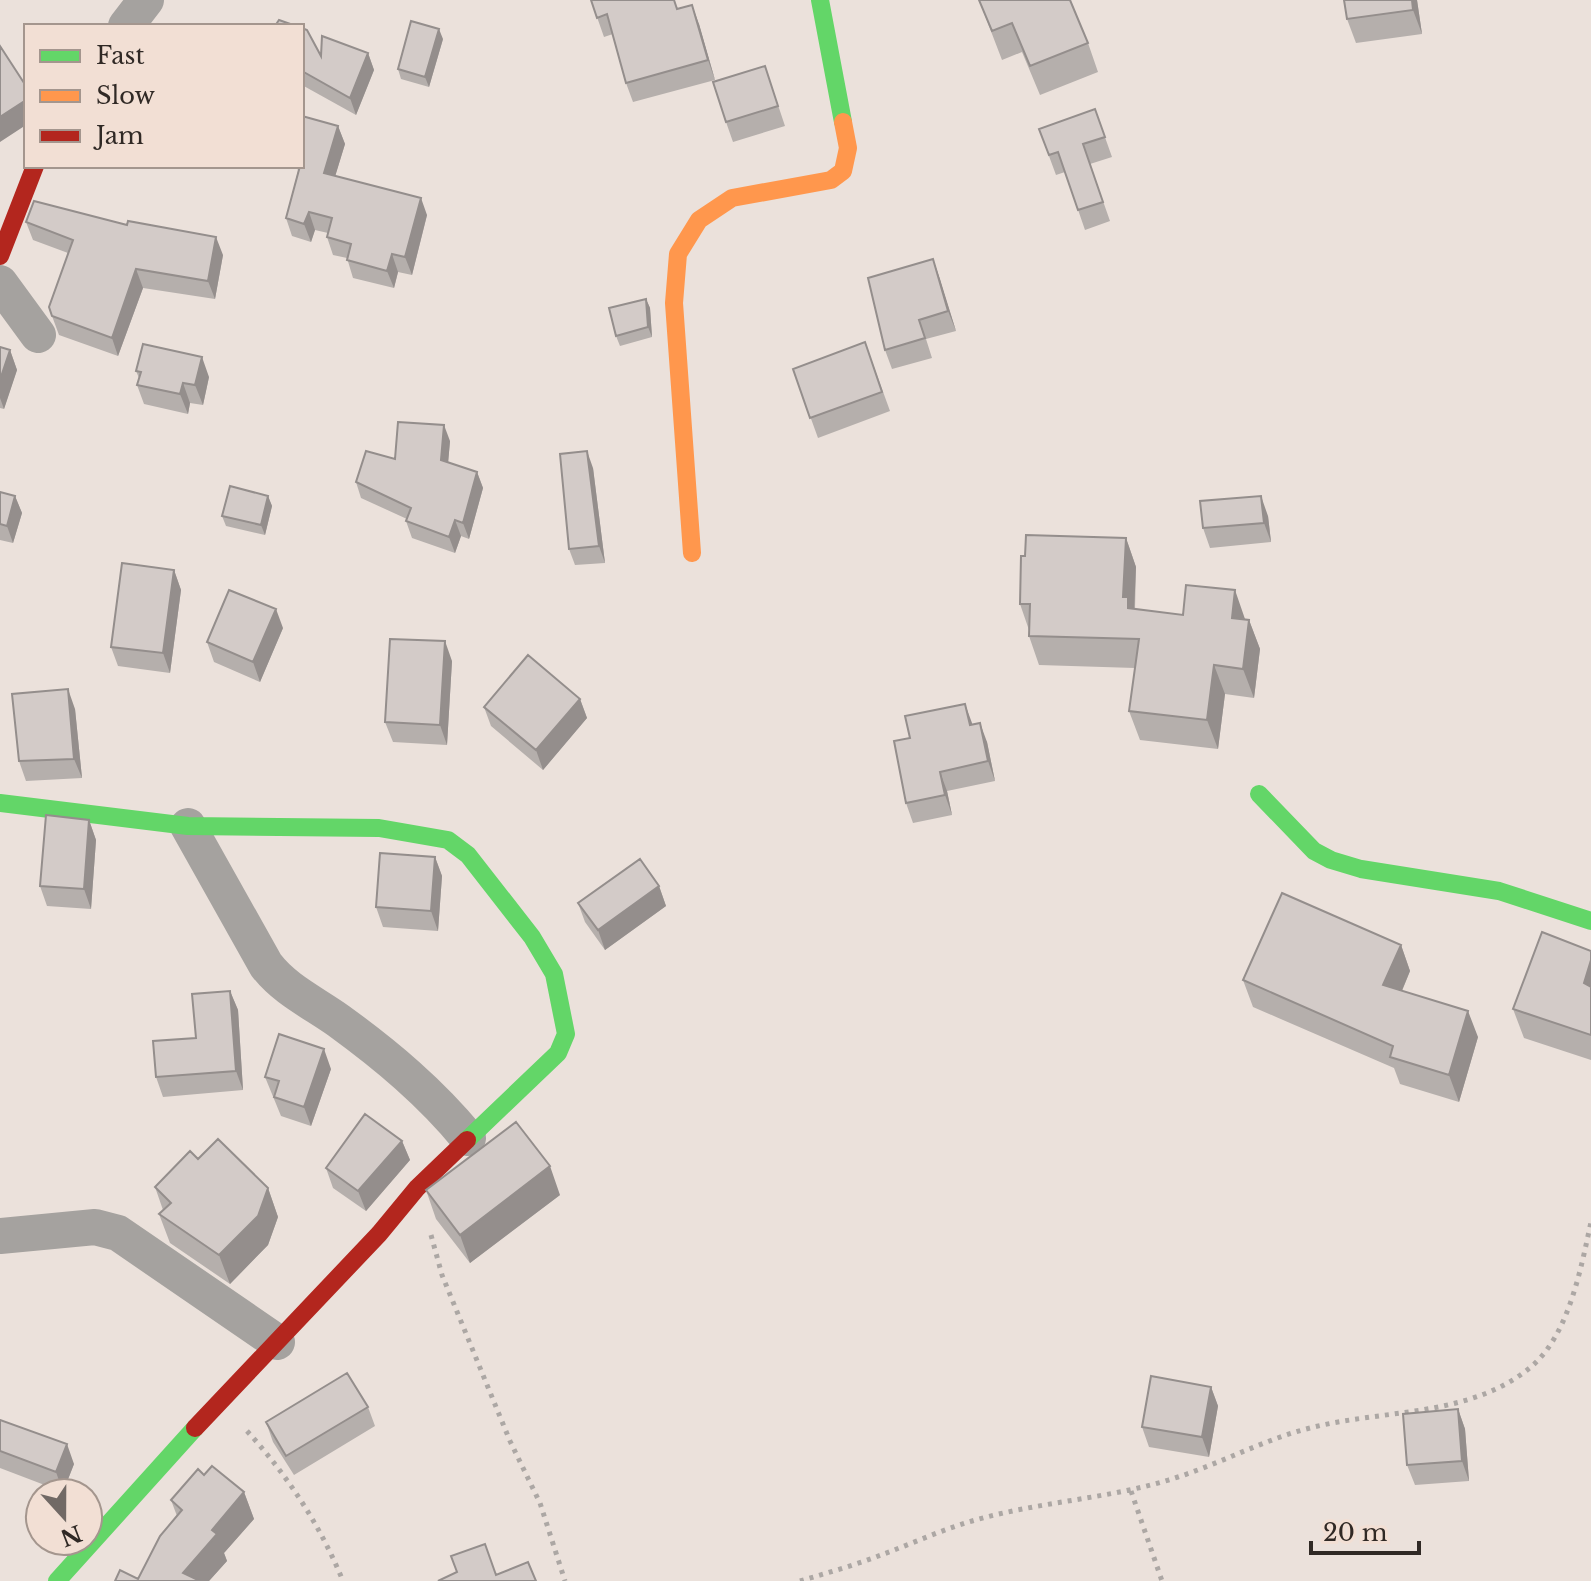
<svg xmlns="http://www.w3.org/2000/svg" width="1591" height="1581" font-family="'Libre Baskerville',serif">
<style>
.lines{fill:none;stroke-linecap:round;stroke-linejoin:round}
.path{stroke:#aca7a4;stroke-width:5;stroke-dasharray:4 6;stroke-linecap:butt}
.street{stroke:#a5a29f;stroke-width:36}
.fast{stroke:#63d668;stroke-width:18}
.slow{stroke:#ff974d;stroke-width:18}
.jam{stroke:#b3261e;stroke-width:18}
.wall{fill:#b5afac}
.shaded-wall{fill:#948e8c}
.building{fill:#d3cbc8;stroke:#948e8c;stroke-width:2}
</style>
<rect width="100%" height="100%" fill="#ebe1db"/>
<g class="lines">
<!-- path -->
<path class="path" d="M431 1235 442 1275 510 1441 540 1503 565 1581
M247 1431C288 1476 320 1525 343 1581
M1131 1491 1162 1581
M800 1581C827 1573 855 1565 881 1555 911 1544 941 1530 972 1521 1040 1501 1112 1499 1178 1477 1224 1462 1267 1438 1314 1427 1387 1409 1472 1417 1532 1366 1569 1334 1581 1268 1591 1222"/>
<!-- street -->
<path class="street" d="M126 26 146 0
M0 283 38 335
M188 826 266 965C285 990 314 1003 339 1021 387 1056 430 1092 468 1138
M0 1236 95 1227 118 1233 277 1342"/>
<!-- fast -->
<path class="fast" d="M820 0 843 122
M1259 794 1314 851 1331 860 1361 869 1499 891 1591 921
M0 803 188 826 379 828 448 840 468 855 532 937 554 974 566 1034 558 1053 467 1140
M57 1581 195 1428"/>
<!-- slow -->
<path class="slow" d="M692 553 674 303 678 254 699 220 732 198 831 180 843 171 848 148 843 122"/>
<!-- jam -->
<path class="jam" d="M0 256 35 166
M195 1428 379 1234 417 1188 467 1140"/>
</g>
<!-- wall -->
<path class="wall" d="M591 0 677 9 699 24 715 80 633 102 626 83 613 34 604 37Z
M979 0 1088 43 1098 72 1040 95 1022 52 1002 60Z
M1417 0 1422 34 1356 43 1347 19Z
M302 28 321 56 368 53 374 70 356 115 302 85Z
M443 39 429 87 401 79 398 69Z
M765 66 785 126 733 142 726 122Z
M1095 109 1112 157 1090 164 1110 221 1085 230 1065 172 1056 175 1039 129Z
M338 126 345 144 335 176 427 215 412 275 398 272 394 288 353 278 347 258 333 255 327 237 328 233 315 230 311 242 292 236 286 218 298 171 297 166H302Z
M26 222 223 255 215 299 143 288 118 356 59 335 52 316 68 253 33 240Z
M933 259 956 331 926 339 932 358 892 369 885 350Z
M646 299 650 308 652 337 620 346 616 336Z
M865 342 890 411 818 438 793 369Z
M0 347 10 350 17 370 4 409 0 408Z
M136 371 209 377 203 405 190 403 188 414 144 404 137 385 139 378Z
M450 441 448 462 477 472 483 488 469 539 461 536 455 553 412 538 406 521 407 519 361 498 356 482 395 459Z
M593 468 605 563 575 565 569 549Z
M0 492 15 496 22 513 13 543 0 540Z
M268 496 272 506 265 535 226 526 222 516Z
M1268 516 1271 542 1210 548 1203 528Z
M1126 538 1136 567 1135 609 1183 615 1249 620 1260 649 1254 698 1225 694 1218 749 1140 740 1129 711 1135 668 1039 665 1029 636V630L1020 604Z
M174 570 181 590 170 673 118 666 111 647Z
M283 628 260 682 214 662 207 642Z
M452 661 447 745 393 742 385 722Z
M580 699 587 718 543 770 491 726 484 707Z
M75 709 82 778 26 781 19 761Z
M973 724 987 742 995 781 947 791 952 815 913 823 906 803Z
M89 820 96 840 91 909 47 906 40 886Z
M435 857 442 876 438 931 383 927 376 907Z
M659 886 666 906 605 950 585 922 578 903Z
M1401 945 1410 971 1402 991 1478 1037 1459 1102 1400 1084 1394 1068 1253 1007 1243 980Z
M1591 951V1060L1524 1038 1513 1009Z
M230 991 238 1010 243 1090 163 1097 156 1077 196 1038Z
M331 1069 311 1126 281 1116 265 1077Z
M402 1141 410 1160 366 1211 333 1188 326 1168Z
M198 1159 268 1188 278 1217 268 1245 230 1284 170 1243 159 1214 163 1210 155 1187Z
M426 1190 560 1195 470 1263 436 1219Z
M1211 1387 1218 1406 1209 1457 1149 1447 1142 1427Z
M368 1407 375 1426 294 1475 273 1442 266 1422Z
M1458 1409 1465 1429 1469 1481 1415 1485 1407 1465Z
M0 1420 74 1464 63 1492 0 1468Z
M204 1475 244 1492 254 1519 224 1553 227 1561 209 1581H115L138 1579 177 1516 171 1500Z"/>
<!-- shaded-wall -->
<path class="shaded-wall" d="M1412 0H1417L1422 34 1413 10Z
M692 5 699 24 715 80 708 60Z
M439 29 443 39 429 87 425 77Z
M368 53 374 70 356 115 350 98Z
M26 100V125L0 142V117Z
M338 126 345 144 331 190 324 173Z
M421 198 427 215 412 275 405 257Z
M309 212 315 230 311 242 304 224Z
M216 237 223 255 215 299 208 281Z
M392 254 398 272 394 288 387 271Z
M933 259 940 279 956 331 948 311Z
M136 269 143 288 118 356 112 338Z
M646 299 650 308 652 337 648 327Z
M10 350 17 370 4 409 0 398V380Z
M202 357 209 377 203 405 195 385Z
M183 383 190 403 188 414 180 394Z
M444 425 450 441 447 476 441 460Z
M587 451 593 468 605 563 599 546Z
M477 472 483 488 469 539 463 523Z
M15 496 22 513 13 543 7 526Z
M268 496 272 506 265 535 261 525Z
M1261 496 1268 516 1271 542 1264 523Z
M455 520 461 536 455 553 449 537Z
M1126 538 1136 567 1134 613 1139 637 1123 597Z
M174 570 181 590 170 673 163 653Z
M1235 590 1245 619 1232 618Z
M276 609 283 628 260 682 253 662Z
M1249 620 1260 649 1254 698 1243 669Z
M445 641 452 661 447 745 440 725Z
M1214 665 1225 694 1218 749 1207 720Z
M68 689 75 709 82 778 74 759Z
M580 699 587 718 543 770 536 750Z
M965 704 972 723 977 745 970 725Z
M980 723 987 742 995 781 988 761Z
M940 772 947 791 952 815 945 795Z
M89 820 96 840 91 909 84 889Z
M435 857 442 876 438 931 431 911Z
M659 886 666 906 605 950 598 930Z
M1401 945 1410 971 1393 1012 1383 985Z
M1591 960V1003L1584 983Z
M230 991 238 1010 243 1090 236 1071Z
M1468 1011 1478 1037 1459 1102 1449 1075Z
M324 1049 331 1069 311 1126 304 1107Z
M402 1141 410 1160 366 1211 358 1191Z
M550 1166 560 1195 470 1263 460 1235Z
M268 1188 278 1217 268 1245 230 1284 219 1255Z
M1211 1387 1218 1406 1209 1457 1202 1437Z
M1458 1409 1465 1429 1469 1481 1462 1461Z
M67 1444 74 1464 63 1492 56 1472Z
M244 1492 254 1519 224 1553 227 1561 209 1581H186L183 1573 212 1530Z"/>
<!-- building -->
<path class="building" d="M591 0H674L677 9 692 5 708 60 626 83 607 14 597 18Z
M979 0H1070L1088 43 1030 66 1012 23 992 31Z
M1344 0H1412L1413 10 1347 19Z
M279 20 296 26H275Z
M411 21 439 29 425 77 398 69Z
M302 28 307 30 321 56 322 36 368 53 350 98 302 71Z
M0 46 26 86V100L0 117Z
M765 66 778 106 726 122 713 82Z
M1095 109 1105 137 1083 144 1103 202 1078 210 1058 152 1049 155 1039 129Z
M302 116 338 126 324 173 421 198 405 257 392 254 387 271 347 260 351 244 327 237 332 218 309 212 304 224 286 218 300 166H302Z
M34 201 127 225 128 221 216 237 208 281 136 269 112 338 52 316 49 307 73 240 26 222Z
M933 259 948 311 919 320 925 338 885 350 868 278Z
M646 299 648 327 616 336 609 308Z
M865 342 882 392 810 418 793 369Z
M143 344 202 357 195 385 183 383 180 394 137 385 141 372 136 371Z
M0 347 10 350 0 380Z
M398 422 444 425 441 460 477 472 463 523 455 520 449 537 406 521 411 508 356 482 366 451 395 459Z
M587 451 599 546 569 549 560 454Z
M230 486 268 496 261 525 222 516Z
M0 492 15 496 7 526 0 524Z
M1261 496 1264 523 1203 528 1200 501Z
M1026 535 1126 538 1123 597H1128V608L1183 615 1186 585 1235 590 1232 618 1249 620 1243 669 1214 665 1207 720 1129 711 1139 639 1029 636 1030 604H1020L1021 556H1025Z
M122 563 174 570 163 653 111 647Z
M229 590 276 609 253 662 207 642Z
M390 639 445 641 440 725 385 722Z
M528 655 580 699 536 750 484 707Z
M68 689 74 759 19 761 12 694Z
M965 704 970 725 980 723 988 761 940 772 945 795 906 803 894 741 910 738 905 716Z
M46 815 89 820 84 889 40 886Z
M380 853 435 857 431 911 376 907Z
M640 859 659 886 598 930 578 903Z
M1282 893 1401 945 1383 985 1468 1011 1449 1075 1390 1057 1393 1046 1243 980Z
M1542 932 1591 951V960L1584 983 1591 987V1035L1513 1009Z
M230 991 236 1071 156 1077 153 1041 196 1038 192 994Z
M279 1034 324 1049 304 1107 274 1097 279 1081 265 1077Z
M365 1114 402 1141 358 1191 326 1168Z
M516 1122 550 1166 460 1235 426 1190Z
M218 1139 268 1188 258 1216 219 1255 159 1214 171 1203 155 1187 190 1151 198 1159Z
M347 1373 368 1407 286 1456 266 1422Z
M1151 1376 1211 1387 1202 1437 1142 1427Z
M1458 1409 1462 1461 1407 1465 1403 1414Z
M0 1420 67 1444 56 1472 0 1451Z
M212 1466 244 1492 212 1530 217 1534 183 1573 200 1581H115L120 1570 138 1579 160 1536 182 1510 171 1500 198 1469 204 1475Z
M485 1544 496 1575 528 1562 536 1581H438L457 1572 451 1556Z"/>
<!-- legend -->
<rect x="24" y="24" width="280" height="144" fill="#f2dfd4" stroke="#a4968e" stroke-width="2"/>
<rect x="40" y="50" width="40" height="12" fill="#63d668" stroke="#a4968e" stroke-width="2"/>
<text x="96" y="64" font-size="24" fill="#302925">Fast</text>
<rect x="40" y="90" width="40" height="12" fill="#ff974d" stroke="#a4968e" stroke-width="2"/>
<text x="96" y="104" font-size="24" fill="#302925">Slow</text>
<rect x="40" y="130" width="40" height="12" fill="#b3261e" stroke="#a4968e" stroke-width="2"/>
<text x="96" y="144" font-size="24" fill="#302925">Jam</text>
<!-- north arrow -->
<g transform="translate(64 1517) rotate(159)"><circle r="38" fill="#f2dfd4" stroke="#a4968e" stroke-width="2"/>
<path d="M0-6L14 30L0 20L-14 30Z" fill="#716965"/>
<text y="-12" font-size="22" font-weight="bold" text-anchor="middle" fill="#302925">N</text>
</g>
<!-- scale -->
<path d="M1311 1541v12h108v-12" fill="none" stroke="#302925" stroke-width="4"/>
<text x="1323" y="1541" font-size="24" fill="#302925" stroke="#f2dfd4" stroke-width="6" paint-order="stroke">20 m</text>
</svg>
